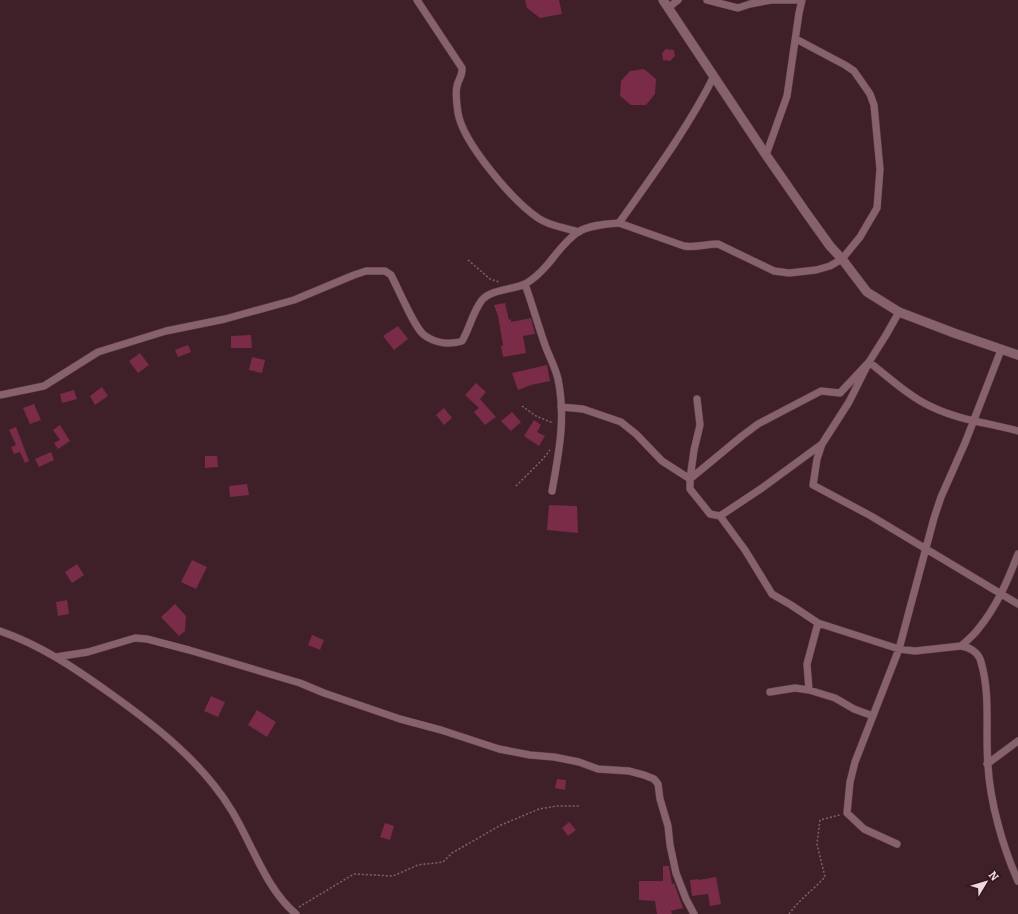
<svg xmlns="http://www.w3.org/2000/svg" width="1018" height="914" font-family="Bitter,serif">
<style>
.building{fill:#792b47}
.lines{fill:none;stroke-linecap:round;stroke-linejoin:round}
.minor-casing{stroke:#593e47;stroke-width:8}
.tertiary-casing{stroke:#593e47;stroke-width:10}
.path{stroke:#7d626a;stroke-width:1.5;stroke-dasharray:2 2;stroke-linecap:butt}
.minor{stroke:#87626c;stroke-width:7}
.tertiary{stroke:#87626c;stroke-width:9}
</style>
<rect width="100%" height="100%" fill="#3f2029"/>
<!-- building -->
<path class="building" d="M525 0H559L562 14 540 18 527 8Z
M666 49 674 50 675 56 670 61 663 60 662 53Z
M644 69 656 79 655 94 646 105H631L620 96 621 81 630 71Z
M505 303 509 320 511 319V322L531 318 535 334 523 336 526 353 503 357 501 346 503 345 498 316 494 305Z
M398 326 408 339 394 350 383 336Z
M251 335 252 348H231V336Z
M188 345 191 352 178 357 175 350Z
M140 353 149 365 138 373 129 361Z
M252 357 265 360 262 373 249 370Z
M547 365 550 381 531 385 518 390 512 373Z
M476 383 486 392 480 399 496 417 485 425 474 412 479 408 465 395Z
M102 387 108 396 95 405 90 396Z
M74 390 77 399 62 403 60 394Z
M34 404 41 420 30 424 23 408Z
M444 408 452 418 444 425 436 415Z
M512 412 521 422 511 431 501 421Z
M534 420 541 425 537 432 545 436 539 446 524 436Z
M60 425 70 441 58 449 54 443 60 440 53 430Z
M16 427 29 461 25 463 20 452 14 454 11 447 16 445 9 430Z
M51 452 54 460 39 467 35 459Z
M205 456H217L218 467 205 468Z
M247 484 249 495 230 497 229 486Z
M549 505 577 506 578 533 547 530Z
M192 560 207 567 196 589 181 582Z
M77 564 84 575 72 583 65 572Z
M67 600 69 614 58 616 56 602Z
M175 604 186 616 185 631 179 636 161 617Z
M312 635 324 640 320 650 308 645Z
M211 696 225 702 218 717 204 711Z
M257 710 276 722 267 737 248 725Z
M557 779 566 780 565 790 555 788Z
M569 822 576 830 568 836 562 828Z
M385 823 394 826 390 840 380 837Z
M663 866H669L672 884 674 883 683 908 671 911 672 914H657L655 901 639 900V881H663Z
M716 877 721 904 710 906 708 894 692 896 690 880 699 879V880Z"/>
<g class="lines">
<!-- minor casing -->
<g class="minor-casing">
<path id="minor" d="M417 0 462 68C463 75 458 80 457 86 455 94 457 105 458 113 463 143 513 201 538 218 549 226 566 228 579 232
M707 0 738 8 750 4 771 0H802
M668 8 678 0
M766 155 787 96 799 13 802 0
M619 223C653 175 688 128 714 76
M525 284C532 304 538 325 545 345 549 356 555 367 558 379 566 418 559 452 552 491
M0 395 44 386 98 352 166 331 225 319 294 300 354 275 366 271H385L391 275C398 288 414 327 424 335 435 343 449 345 462 341 470 328 472 313 482 300 492 289 512 290 525 284 534 279 542 271 548 264 557 253 566 240 578 232 589 225 607 224 619 223L684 246C696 248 706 244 718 244L774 271 789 273 816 270 830 266 842 259 860 237 877 208 880 169 874 105 870 94 854 71 845 65 796 39
M561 407 583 409 621 422 636 434 662 461 690 479V489L710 514 720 516 745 550 772 594 791 605 818 623 899 649 915 651 961 646C970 647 979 653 981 662 991 696 985 731 988 766 990 802 1003 848 1018 881
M822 444 817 459 813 485 871 516 1018 604
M690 479 742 436 758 424 821 391 840 393 869 362C887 376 911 398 932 407 959 420 989 423 1018 431
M690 479 694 450 700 425 697 399
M720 516 762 488 822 444 849 402 869 362 886 335 899 312
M0 631C41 645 76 669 111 694 156 726 203 763 232 811 252 844 266 889 296 914
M961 646C968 640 974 635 979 628 997 606 1008 580 1018 554
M56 657 88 652 135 638 147 639 189 650 300 683 324 693 400 719 441 730 499 749 530 755 554 757 579 762 598 769 629 771 644 775 654 779 658 784 660 799 668 826 670 845 676 873 686 899 694 914
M809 690 807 664 818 623
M770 692 795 688 809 690 835 698 854 709 873 716
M987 764 1018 741
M897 844 864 829 847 813 850 782 855 762 899 649 934 518 941 497 965 443 1001 350"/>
</g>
<!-- tertiary casing -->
<g class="tertiary-casing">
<path id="tertiary" d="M663 0 766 155 807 214 830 246 842 259 867 292 899 312 954 333 1018 355"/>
</g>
<!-- path -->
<path class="path" d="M468 260 490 279 499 282
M522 406 536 416 553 423
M516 486 543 459 550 450
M299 907 354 874 393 876 418 865 443 862 452 853 501 825 539 809 557 806H579
M789 914C799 900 813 890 825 877L817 844 820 820 840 815"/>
<!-- minor -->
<use href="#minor" class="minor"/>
<!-- tertiary -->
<use href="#tertiary" class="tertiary"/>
</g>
<!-- north arrow -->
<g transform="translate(986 882) rotate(52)" stroke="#341620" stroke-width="3" paint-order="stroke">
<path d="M0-3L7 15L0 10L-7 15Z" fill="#eed9de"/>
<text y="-6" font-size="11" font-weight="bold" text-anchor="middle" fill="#eed9de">N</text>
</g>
</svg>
